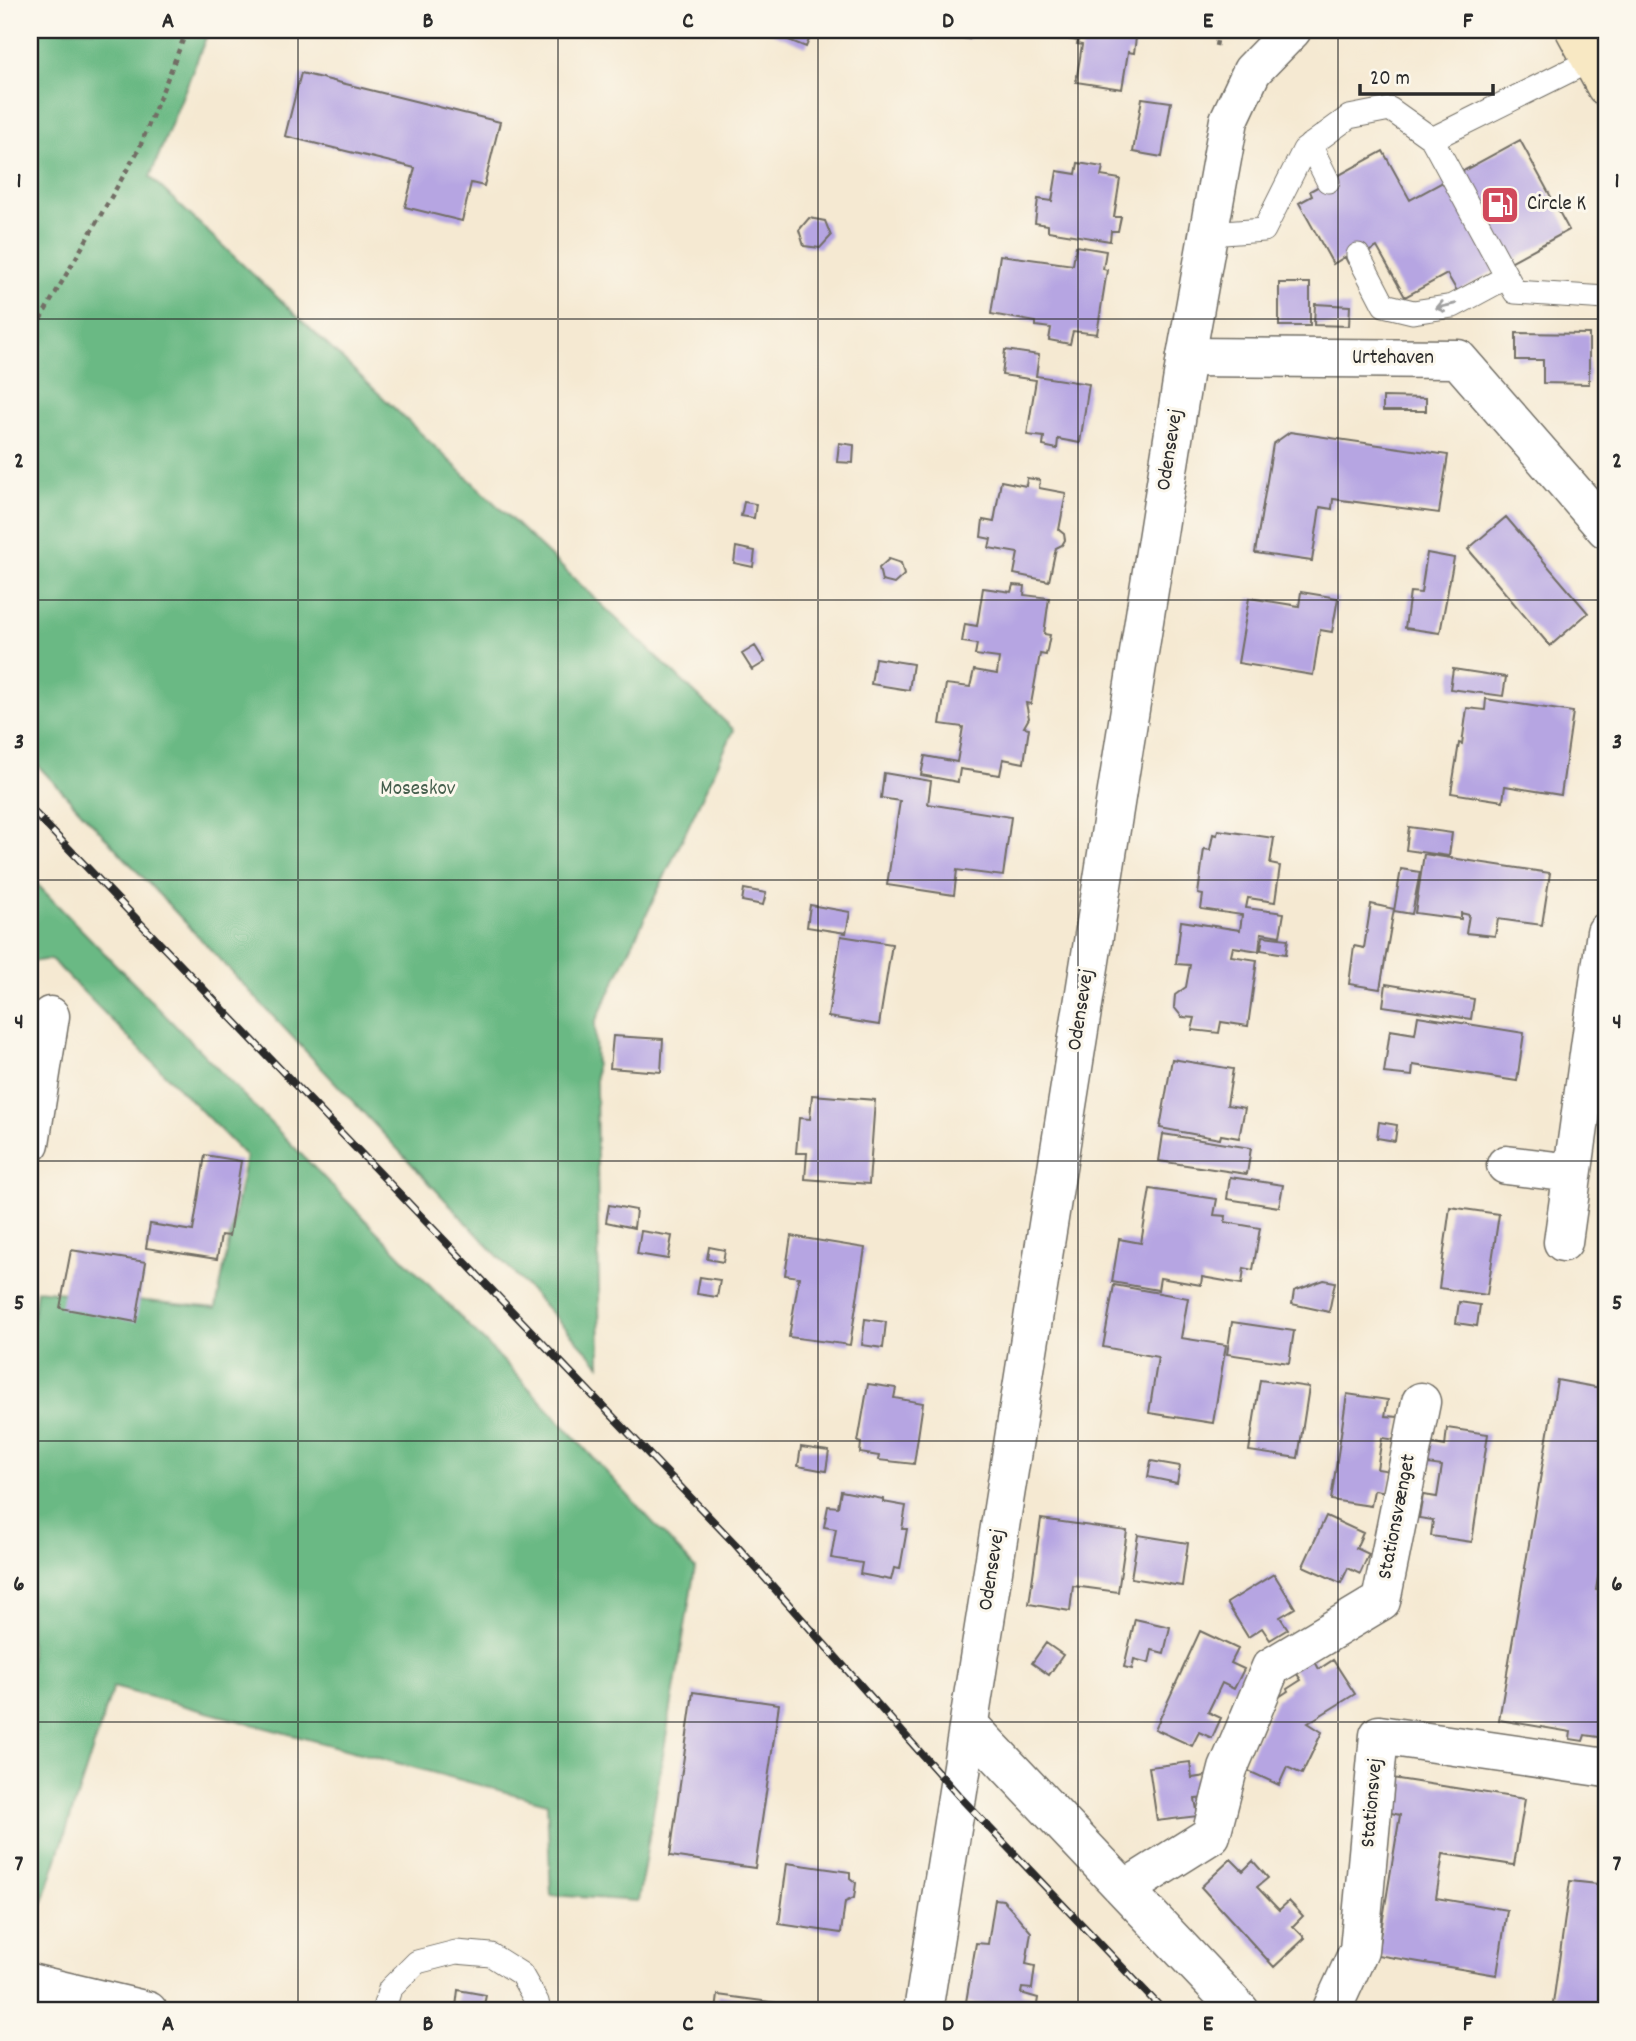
<svg xmlns="http://www.w3.org/2000/svg" width="1636" height="2041" font-family="Dekko,sans-serif">
<style>
.forest{fill:#6ab984;stroke:#4a7258;stroke-width:2}
.building{fill:#b6a5e2}
.lines{fill:none;stroke-linecap:round;stroke-linejoin:round}
.service-casing{stroke:#726e65;stroke-width:25}
.minor-casing{stroke:#726e65;stroke-width:41}
.tertiary-casing{stroke:#726e65;stroke-width:41}
.secondary-casing{stroke:#726e65;stroke-width:41}
.path{stroke:#726e65;stroke-width:4.5;stroke-dasharray:5 5;stroke-linecap:butt}
.service{stroke:#fff;stroke-width:23}
.minor{stroke:#fff;stroke-width:38}
.tertiary{stroke:#fff;stroke-width:38}
.secondary{stroke:#f8e8c3;stroke-width:38}
.rail-casing{stroke:#2b2b2b;stroke-width:8}
.rail{stroke:#fbf7ec;stroke-width:5;stroke-dasharray:16;stroke-linecap:butt}
.oneway{stroke:#a0a0a0}
.grid{fill:none;stroke:#2b2b2b;stroke-width:2;stroke-opacity:0.55}
.labels{text-anchor:middle;dominant-baseline:central;stroke-width:6;stroke-linejoin:round;paint-order:stroke}
.poi-label{font-size:21px;fill:#2b2b2b;stroke:#fbf7ec;text-anchor:start}
.street-label{font-size:21px;fill:#2b2b2b;stroke:#fbf7ec}
.park-label{font-size:21px;fill:#455f4d;stroke:#fbf7ec}
.neatline{fill:none;stroke:#2b2b2b;stroke-width:2.5}
.grid-label{font-size:23px;text-anchor:middle;font-weight:bold;fill:#2b2b2b}
</style>
<rect width="100%" height="100%" fill="#fbf7ec"/>
<filter id="ink" filterUnits="userSpaceOnUse"><feTurbulence type="fractalNoise" baseFrequency=".0143" numOctaves="2"/><feDisplacementMap in="SourceGraphic" scale="14" xChannelSelector="R" yChannelSelector="G"/><feConvolveMatrix kernelMatrix="1 2 1 2 8 2 1 2 1" color-interpolation-filters="sRGB"/></filter>
<filter id="wash" filterUnits="userSpaceOnUse"><feTurbulence type="fractalNoise" baseFrequency=".00686" numOctaves="4" result="noise"/><feDisplacementMap in="SourceGraphic" scale="28" xChannelSelector="R" yChannelSelector="G"/><feGaussianBlur stdDeviation="1.57" result="paint"/><feColorMatrix in="noise" values="0 0 0 0 0 0 0 0 0 0 0 0 0 0 0 0 0 1.4 0 .05"/><feComposite in="paint" operator="in"/></filter>
<g filter="url(#wash)">
<rect width="100%" height="100%" fill="#f5e9d2"/>
<!-- forest -->
<path class="forest" d="M30 30H209L150 177 734 730 595 1023 600 1365 30 757Z
M30 877 513 1371 695 1568 638 1901 551 1895 547 1803 113 1687 35 1926 30 1925V1336L37 1290 216 1308 246 1156 51 959 30 962Z"/>
<g id="blocks">
<!-- building -->
<path class="building" d="M545 30H562L560 36Z
M764 30H813L806 47Z
M899 30H918L917 36 899 32Z
M945 30H971L969 39 944 35Z
M1053 30H1137L1134 53 1128 52 1122 89 1076 82 1082 45 1077 44 1078 41 1052 36Z
M301 73 500 122 484 186 471 183 462 221 405 207 415 168 285 136Z
M1142 98 1171 102 1162 157 1133 152Z
M1520 140 1569 230 1457 291 1447 274 1405 297 1377 247 1348 263 1345 257 1333 264 1299 203 1312 196 1310 191 1383 151 1410 200Z
M1078 163 1103 167 1101 176 1120 179 1114 217H1121L1118 231H1111L1110 241 1048 231V225L1035 223 1038 199 1052 201 1057 171 1076 174Z
M809 218 825 221 831 236 820 248 804 246 799 230Z
M1076 246 1106 251 1103 269 1107 270 1097 334 1073 331 1070 344 1049 340 1051 328 1036 326V322L991 314 1000 255 1073 265Z
M1279 283H1310V326H1279Z
M1315 304 1350 306 1349 326 1314 325Z
M1516 333 1589 334V384L1543 383V360H1516Z
M1005 350 1039 355 1036 376 1089 384 1080 443 1058 439 1057 449 1043 446 1044 437 1027 435 1036 380 1002 375Z
M1383 397 1426 398V411H1383Z
M1290 432 1448 455 1439 513 1333 499 1332 509 1320 507 1312 561 1255 553 1273 444Z
M839 443 854 445 853 463 837 462Z
M1027 478 1040 480 1039 488 1066 493 1059 530 1064 534 1065 540 1062 545 1056 548 1049 581 1014 574 1018 553 989 548 991 539 981 537 983 520 994 522 1001 481 1026 486Z
M744 502 756 504 754 518 741 516Z
M1506 517 1588 613 1550 646 1468 549Z
M736 547 755 551 753 567 734 563Z
M1427 553 1454 558 1440 633 1405 628 1410 592 1421 593Z
M889 559 901 563 904 575 894 584 882 581 879 568Z
M1013 585 1025 586 1024 595 1049 598 1044 634 1050 635 1046 655 1040 654 1031 704 1026 703 1029 718 1024 727 1029 728 1024 763 1003 759 1000 775 960 769 958 782 921 775 925 756 957 762 963 727 940 724 946 684 970 687 974 670 997 674 999 658 975 655 977 644 962 642 965 624 977 626 983 588 1011 592Z
M1301 592 1338 598 1332 632 1320 630 1313 675 1238 663 1249 598 1299 606Z
M755 646 765 662 752 670 742 654Z
M875 658 913 664 909 690 871 684Z
M1453 669 1506 677 1503 696 1450 689Z
M1486 699 1573 712 1561 795 1505 786 1503 801 1451 793 1459 743 1462 744 1467 708 1485 710Z
M884 773 931 781 928 804 1011 817 1003 876 957 870 954 895 887 885 900 801 881 798Z
M1409 827 1452 833 1449 856 1406 850Z
M1218 830 1274 838 1270 864 1280 866 1275 902 1248 898 1246 908 1284 913 1280 936 1261 933 1259 951 1233 947 1231 956 1257 960 1248 1026 1221 1022 1219 1033 1192 1030 1195 1018 1182 1017 1174 1007 1175 995 1186 987 1190 965 1176 964 1181 921 1240 930 1242 915 1201 909 1203 895 1198 894 1204 849 1210 850 1213 834 1217 835Z
M1424 854 1550 873 1542 925 1498 919 1495 936 1466 933 1469 915 1461 913V919L1415 913Z
M1401 869 1420 872 1412 914 1394 911Z
M744 889 766 893 763 905 742 901Z
M1371 904 1394 909 1380 989 1349 984 1354 946 1364 948Z
M810 905 850 912 846 933 807 927Z
M841 936 892 944 879 1025 828 1017Z
M1263 936 1288 939 1286 954 1261 950Z
M1386 984 1474 999 1471 1019 1383 1006Z
M1418 1016 1524 1033 1517 1081 1413 1065 1412 1076 1384 1073 1390 1030 1415 1034Z
M613 1036 663 1039 661 1072 610 1068Z
M1172 1059 1233 1069 1227 1105 1245 1108 1239 1138 1221 1135 1220 1139 1160 1128Z
M812 1095 875 1100 869 1184 805 1179 807 1153H796L799 1118 810 1119Z
M1379 1122 1397 1125 1395 1141 1377 1138Z
M1163 1134 1251 1148 1247 1174 1159 1161Z
M205 1155 241 1161 229 1236 221 1235 217 1259 146 1248 150 1224 193 1231Z
M1230 1177 1283 1185 1279 1207 1227 1199Z
M1150 1189 1217 1199 1214 1215 1226 1216 1225 1222 1260 1228 1253 1270 1244 1268 1242 1284 1202 1277 1201 1285 1160 1278 1158 1290 1112 1282 1119 1239 1141 1243Z
M609 1205 636 1210 634 1228 606 1222Z
M1450 1207 1499 1214 1487 1295 1439 1288Z
M641 1231 672 1236 668 1259 637 1254Z
M791 1236 865 1248 850 1345 789 1337 799 1277 785 1275Z
M709 1247 725 1250 723 1262 707 1259Z
M71 1250 146 1262 136 1322 60 1308Z
M700 1277 720 1280 717 1297 697 1294Z
M1324 1280 1335 1282 1329 1312 1292 1304 1294 1291Z
M1114 1285 1188 1298 1181 1338 1226 1345 1213 1423 1149 1413 1158 1357 1103 1347Z
M1459 1302 1480 1305 1477 1326 1456 1323Z
M865 1319 886 1322 883 1348 862 1345Z
M1232 1322 1294 1331 1289 1363 1227 1354Z
M1260 1380 1309 1387 1298 1458 1249 1451Z
M1557 1380 1606 1389V1528L1596 1590 1606 1592V1738L1585 1735 1583 1741 1570 1739 1571 1732 1499 1720Z
M868 1384 896 1388 894 1398 923 1403 914 1464 878 1460 879 1456 860 1453 861 1443 858 1442Z
M1347 1394 1388 1400 1385 1416 1399 1417 1396 1440 1382 1438 1377 1469 1391 1471 1388 1492 1374 1490 1371 1506 1331 1500Z
M1447 1428 1488 1434 1472 1542 1431 1536 1433 1520 1419 1518 1423 1495 1437 1497 1442 1466 1427 1464 1430 1443 1445 1446Z
M801 1447 829 1451 826 1471 798 1466Z
M1151 1461 1180 1466 1177 1483 1148 1477Z
M841 1491 883 1499V1502L906 1506 902 1529H907L900 1569 894 1568 891 1580 860 1574 862 1563 831 1558 836 1529 824 1527 828 1506 838 1507Z
M1326 1516 1363 1533 1356 1548 1369 1554 1360 1574 1348 1568 1341 1583 1303 1566Z
M1041 1519 1127 1531 1118 1592 1073 1586 1070 1611 1029 1604Z
M1138 1535 1188 1543 1182 1586 1131 1578Z
M1274 1574 1295 1608 1280 1617 1288 1629 1270 1640 1262 1628 1248 1637 1227 1603Z
M1135 1619 1170 1627 1164 1653 1152 1650 1149 1663 1134 1659 1132 1669 1124 1667Z
M1200 1631 1238 1649 1231 1663 1244 1669 1234 1689 1222 1683 1208 1712 1221 1718 1212 1738 1199 1732 1192 1746 1155 1729Z
M1046 1643 1063 1655 1049 1675 1032 1663Z
M1312 1656 1319 1669 1333 1660 1355 1694 1308 1723 1322 1732 1302 1774 1287 1767 1279 1785 1244 1769 1276 1699 1288 1691 1287 1689 1301 1680 1293 1668Z
M693 1692 779 1704 755 1868 670 1856Z
M1190 1762 1192 1778 1206 1776 1209 1798 1195 1799 1198 1816 1157 1821 1149 1767Z
M1392 1778 1525 1799 1514 1865 1443 1854 1436 1898 1507 1910 1497 1975 1377 1955 1400 1815 1387 1812Z
M1231 1859 1243 1871 1253 1861 1268 1878 1257 1887 1279 1910 1289 1901 1303 1916 1293 1926 1305 1938 1274 1967 1201 1887Z
M787 1863 850 1872V1878L856 1883 854 1898 845 1902 841 1933 779 1924Z
M1570 1881 1606 1885V2011H1552Z
M995 1899 1003 1900 1031 1932 1026 1964 1035 1966 1032 1989 1022 1988 1021 1993 1038 1998 1036 2011 966 2002 976 1943 988 1944Z
M458 1990 486 1995 483 2011 456 2007Z
M718 1995 777 2003 775 2011H716Z"/>
</g>
</g>
<g filter="url(#ink)">
<use href="#blocks" fill-opacity="0" stroke="#726e65" stroke-width="2"/>
<g class="lines">
<!-- service casing -->
<g class="service-casing">
<path id="service" d="M1591 60 1432 139 1515 292 1606 298
M1310 145 1328 181
M1210 234 1264 230 1304 150 1349 117 1390 109 1432 139
M1358 255 1384 305 1413 312 1453 306 1507 277
M383 2011 390 1989 417 1962 456 1952 491 1955 521 1974 537 2002 539 2011"/>
</g>
<!-- minor casing -->
<g class="minor-casing">
<path id="minor" d="M1186 357 1458 359 1606 529
M30 1143 50 1016
M1506 1165 1572 1173
M1563 1242 1606 932
M969 1725 1240 2011
M1125 1889 1211 1835 1228 1769 1271 1667 1381 1601 1421 1402
M30 1983 148 2011
M1331 2011 1359 1950 1379 1735 1606 1768"/>
</g>
<!-- tertiary casing -->
<g class="tertiary-casing">
<path id="tertiary" d="M923 2011 1186 357 1229 120 1252 71 1292 30"/>
</g>
<!-- secondary casing -->
<g class="secondary-casing">
<path id="secondary" d="M1575 30 1606 87"/>
</g>
<!-- path -->
<path class="path" d="M1216 46 1219 30
M30 337 139 149 187 30"/>
<!-- service -->
<use href="#service" class="service"/>
<!-- minor -->
<use href="#minor" class="minor"/>
<!-- tertiary -->
<use href="#tertiary" class="tertiary"/>
<!-- secondary -->
<use href="#secondary" class="secondary"/>
<!-- rail casing -->
<g class="rail-casing">
<path id="rail" d="M30 808 735 1544 959 1796 1164 2011"/>
</g>
<!-- rail -->
<use href="#rail" class="rail"/>
</g>
<!-- one-way arrows -->
<defs><path id="oneway-shaft" d="M-6 0H5M1.5-3L5.5 0L1.5 3" fill="none" stroke-width="1.6" stroke-linecap="round" stroke-linejoin="round" transform="scale(1.75)"/></defs>
<use class="oneway" href="#oneway-shaft" transform="translate(1446 306) rotate(167)"/>
</g>
<!-- grid -->
<path class="grid" d="M298 30V2011M558 30V2011M818 30V2011M1078 30V2011M1338 30V2011M30 319H1606M30 600H1606M30 880H1606M30 1161H1606M30 1441H1606M30 1722H1606"/>
<!-- icons -->
<defs>
<g id="fuel-square" transform="scale(2.0125)"><rect x="-9" y="-9" width="18" height="18" rx="4" fill="#d1495b" stroke="#fbf7ec"/><path d="M-5.5-6h7V0h2V4h1.3V-2.5L3-4.5l.8-.8L6-3V5H2.5V1h-1V6h-7ZM-4.2-4.7v3.2H.2V-4.7Z" fill="#fff"/></g>
</defs>
<g fill-rule="evenodd">
<use href="#fuel-square" x="1500" y="205"/>
</g>
<g class="labels">
<!-- poi labels -->
<g class="poi-label">
<text x="1527" y="205">Circle K</text>
</g>
<!-- street labels -->
<g class="street-label">
<text x="1393" y="359">Urtehaven</text>
<text transform="translate(1171 450) rotate(-81)">Odensevej</text>
<text transform="translate(1082 1010) rotate(-81)">Odensevej</text>
<text transform="translate(1398 1517) rotate(-79)">Stationsvænget</text>
<text transform="translate(993 1570) rotate(-81)">Odensevej</text>
<text transform="translate(1373 1803) rotate(-85)">Stationsvej</text>
</g>
<!-- park labels -->
<g class="park-label">
<text x="418" y="790">Moseskov</text>
</g>
</g>
<!-- margin -->
<rect width="1636" height="2041" fill="none" stroke="#fbf7ec" stroke-width="77"/>
<!-- scale -->
<path d="M1360 84v10h133v-10" fill="none" stroke="#2b2b2b" stroke-width="3.5"/>
<text x="1370" y="84" font-size="21" fill="#2b2b2b" stroke="#fbf7ec" stroke-width="5" paint-order="stroke">20 m</text>
<rect x="38" y="38" width="1560" height="1964" class="neatline"/>
<g class="grid-label">
<text x="168" y="27">A</text>
<text x="428" y="27">B</text>
<text x="688" y="27">C</text>
<text x="948" y="27">D</text>
<text x="1208" y="27">E</text>
<text x="1468" y="27">F</text>
<text x="19" y="187">1</text>
<text x="1617" y="187">1</text>
<text x="19" y="467">2</text>
<text x="1617" y="467">2</text>
<text x="19" y="748">3</text>
<text x="1617" y="748">3</text>
<text x="19" y="1028">4</text>
<text x="1617" y="1028">4</text>
<text x="19" y="1309">5</text>
<text x="1617" y="1309">5</text>
<text x="19" y="1590">6</text>
<text x="1617" y="1590">6</text>
<text x="19" y="1870">7</text>
<text x="1617" y="1870">7</text>
<text x="168" y="2030">A</text>
<text x="428" y="2030">B</text>
<text x="688" y="2030">C</text>
<text x="948" y="2030">D</text>
<text x="1208" y="2030">E</text>
<text x="1468" y="2030">F</text>
</g>
</svg>
